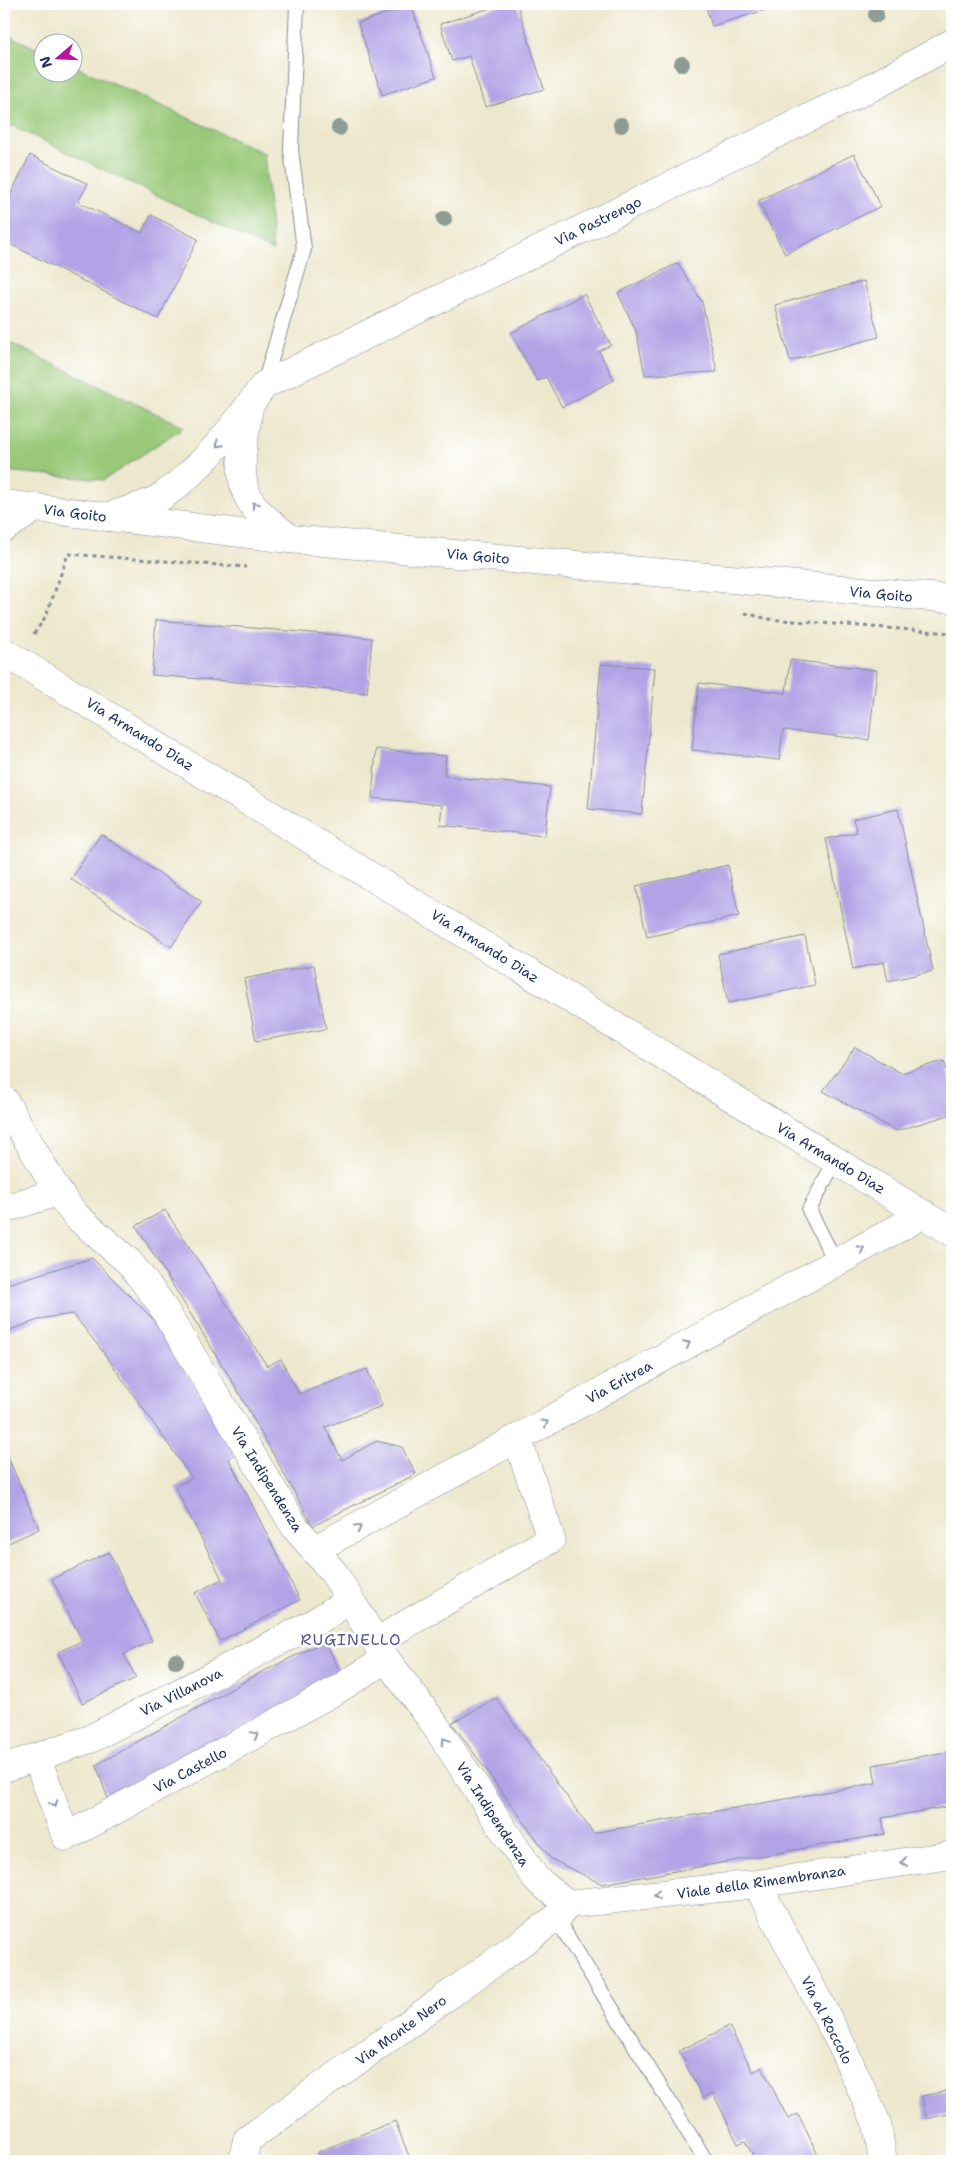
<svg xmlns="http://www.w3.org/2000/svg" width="956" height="2165" font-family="'Shantell Sans',sans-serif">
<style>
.green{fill:#99c978;stroke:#5a7c6b}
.building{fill:#b1a3e6}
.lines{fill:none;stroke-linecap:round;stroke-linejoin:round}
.service-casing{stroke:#848c96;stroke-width:16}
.minor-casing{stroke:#848c96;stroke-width:29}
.tertiary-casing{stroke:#848c96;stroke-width:29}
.path{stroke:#848c96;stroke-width:3;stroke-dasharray:4 4;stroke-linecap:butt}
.service{stroke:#fff;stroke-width:14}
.minor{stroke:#fff;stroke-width:28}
.tertiary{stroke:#fff;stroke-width:28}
.tree{fill:#8e9c94}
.oneway{stroke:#8d97ae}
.labels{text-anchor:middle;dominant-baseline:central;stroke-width:5;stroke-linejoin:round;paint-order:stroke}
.street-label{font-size:14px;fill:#1b2f5e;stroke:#fff}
.quarter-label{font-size:16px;letter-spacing:1px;fill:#50588e;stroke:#fff}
</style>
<rect width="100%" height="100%" fill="#fff"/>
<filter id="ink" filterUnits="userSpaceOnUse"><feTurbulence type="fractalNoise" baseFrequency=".02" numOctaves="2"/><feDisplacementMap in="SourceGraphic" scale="10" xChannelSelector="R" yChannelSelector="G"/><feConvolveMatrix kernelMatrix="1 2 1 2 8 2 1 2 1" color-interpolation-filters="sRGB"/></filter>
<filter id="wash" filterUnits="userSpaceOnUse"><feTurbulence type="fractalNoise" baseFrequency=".0096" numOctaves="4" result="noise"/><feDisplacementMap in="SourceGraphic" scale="20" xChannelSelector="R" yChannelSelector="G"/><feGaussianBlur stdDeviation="1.12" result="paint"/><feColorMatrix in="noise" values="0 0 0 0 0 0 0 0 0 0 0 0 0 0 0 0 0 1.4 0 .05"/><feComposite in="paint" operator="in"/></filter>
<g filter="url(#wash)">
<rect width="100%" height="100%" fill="#ede8cd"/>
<!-- green -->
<path class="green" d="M4 33 42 51V72H72L73 65 264 153 273 251 4 122Z
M4 340 184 427 104 480 4 471Z"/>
<g id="blocks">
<!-- building -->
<path class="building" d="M503 4H517L544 89 485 107 469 56 452 61 440 24Z
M705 4H785L712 26Z
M411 5 436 77 382 95 358 23Z
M854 154 881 206 785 254 758 201Z
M30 155 88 184 78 202 142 233 151 215 198 239 158 319 4 241V208Z
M678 263 702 302 717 372 645 375 636 331 618 293Z
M864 281 879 337 790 361 775 305Z
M584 294 611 345 599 351 614 380 562 407 546 377 537 381 511 333Z
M156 620 372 638 367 693 152 675Z
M790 660 877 670 869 740 783 730 779 760 692 750 699 683 786 693Z
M601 664 655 668 642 814 588 809Z
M376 749 446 756 444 776 550 787 545 836 440 825 442 805 372 798Z
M898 809 933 971 888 981 884 962 853 969 826 839 857 832 853 819Z
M101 834 202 902 171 947 71 879Z
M728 865 739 916 647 937 636 886Z
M805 936 815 985 728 1003 718 954Z
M314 965 326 1029 256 1041 244 979Z
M855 1047 901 1073 944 1061 952 1087V1114L896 1131 823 1091Z
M165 1210 267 1366 281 1359 299 1394 367 1369 382 1406 325 1427 342 1460 377 1441 402 1447 416 1474 313 1526 234 1384 136 1226Z
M92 1258 153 1319 238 1452 229 1459 300 1600 220 1641 195 1593 222 1579 175 1487 192 1478 104 1353 73 1314 44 1318 4 1332V1285Z
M4 1448 39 1529 4 1545Z
M109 1552 152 1641 124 1654 136 1678 82 1703 58 1652 82 1641 52 1579Z
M325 1641 342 1675 108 1799 96 1765 260 1673Z
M496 1698 593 1833 876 1783 873 1765 952 1751V1806L882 1818 885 1834 602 1884 551 1859 452 1723Z
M729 2026 753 2072 762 2067 788 2119 798 2114 821 2161H756L745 2141 738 2144 713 2093 703 2098 679 2051Z
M952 2090V2133H951L948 2114 926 2119 922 2096Z
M395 2121 411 2161H322L318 2152Z"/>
</g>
</g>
<g filter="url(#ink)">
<use href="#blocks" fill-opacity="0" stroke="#848c96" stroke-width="1"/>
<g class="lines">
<!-- service casing -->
<g class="service-casing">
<path id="service" d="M264 384 304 249 291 150 297 4
M835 1161 809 1210 836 1263
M556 1918 706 2161"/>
</g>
<!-- minor casing -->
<g class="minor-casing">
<path id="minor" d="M249 407C245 437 233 479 253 505 262 518 278 528 290 539
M108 517C123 511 147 506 161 497 203 468 235 426 264 385L878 84 952 43
M4 528 35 508
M4 652 952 1232
M4 1100 58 1192 75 1215 129 1262 159 1301 295 1527 334 1573 386 1659 433 1722 536 1879 568 1904
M4 1209 58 1192
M314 1550 924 1214
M376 1642 551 1539 517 1438
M37 1758 66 1837 335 1691 386 1659
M4 1768 90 1739 312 1624 350 1600
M757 1884 841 2044 877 2124 883 2161
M568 1904 757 1884 952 1855
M244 2161 243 2158 247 2140 556 1918 568 1904"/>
</g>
<!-- tertiary casing -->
<g class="tertiary-casing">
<path id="tertiary" d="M4 504 290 539 952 599"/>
</g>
<!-- path -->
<path class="path" d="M745 613 768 619 952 633
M34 634 46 616 68 554 246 567"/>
<!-- service -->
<use href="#service" class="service"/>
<!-- minor -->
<use href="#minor" class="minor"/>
<!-- tertiary -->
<use href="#tertiary" class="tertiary"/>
</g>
<!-- trees -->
<g class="tree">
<circle cx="876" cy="15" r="8"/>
<circle cx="682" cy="64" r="8"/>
<circle cx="621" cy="125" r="8"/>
<circle cx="339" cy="128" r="8"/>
<circle cx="444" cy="219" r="8"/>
<circle cx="176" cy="1661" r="8"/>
</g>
<!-- one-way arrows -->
<defs><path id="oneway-chevron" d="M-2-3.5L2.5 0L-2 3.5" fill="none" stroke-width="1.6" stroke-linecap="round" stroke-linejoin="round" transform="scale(1.25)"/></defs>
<g class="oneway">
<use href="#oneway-chevron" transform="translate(219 444) rotate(134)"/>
<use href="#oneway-chevron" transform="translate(255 505) rotate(-127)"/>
<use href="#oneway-chevron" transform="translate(861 1249) rotate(-28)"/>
<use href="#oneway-chevron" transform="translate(687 1344) rotate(-28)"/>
<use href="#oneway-chevron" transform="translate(545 1423) rotate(-29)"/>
<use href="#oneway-chevron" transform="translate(358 1528) rotate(-29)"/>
<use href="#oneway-chevron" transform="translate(255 1735) rotate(-28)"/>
<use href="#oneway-chevron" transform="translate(445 1741) rotate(-124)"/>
<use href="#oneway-chevron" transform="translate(54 1804) rotate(70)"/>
<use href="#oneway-chevron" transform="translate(904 1862) rotate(172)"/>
<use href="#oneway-chevron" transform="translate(657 1895) rotate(173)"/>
</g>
</g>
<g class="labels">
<!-- street labels -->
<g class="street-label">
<text transform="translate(598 221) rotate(-26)">Via Pastrengo</text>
<text transform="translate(75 513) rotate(7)">Via Goito</text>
<text transform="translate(478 556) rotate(5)">Via Goito</text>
<text transform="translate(881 594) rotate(5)">Via Goito</text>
<text transform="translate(140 734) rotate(32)">Via Armando Diaz</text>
<text transform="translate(485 946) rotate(32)">Via Armando Diaz</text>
<text transform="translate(831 1158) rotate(31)">Via Armando Diaz</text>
<text transform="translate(619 1382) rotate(-29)">Via Eritrea</text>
<text transform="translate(267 1479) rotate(58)">Via Indipendenza</text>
<text transform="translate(181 1692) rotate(-27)">Via Villanova</text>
<text transform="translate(190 1770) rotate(-28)">Via Castello</text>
<text transform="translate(493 1814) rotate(57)">Via Indipendenza</text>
<text transform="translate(761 1882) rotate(-8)">Viale della Rimembranza</text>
<text transform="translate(827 2020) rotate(63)">Via al Roccolo</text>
<text transform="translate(401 2030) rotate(-36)">Via Monte Nero</text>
</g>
<!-- quarter labels -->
<g class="quarter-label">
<text x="351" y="1639">RUGINELLO</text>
</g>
</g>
<!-- margin -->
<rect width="956" height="2165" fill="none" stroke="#fff" stroke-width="20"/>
<!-- north arrow -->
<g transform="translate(58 58) rotate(251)"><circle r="24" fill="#ffffff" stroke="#a4acbf"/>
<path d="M0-4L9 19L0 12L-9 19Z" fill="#b5179e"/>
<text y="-8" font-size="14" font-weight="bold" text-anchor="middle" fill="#1b2f5e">N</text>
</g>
</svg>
